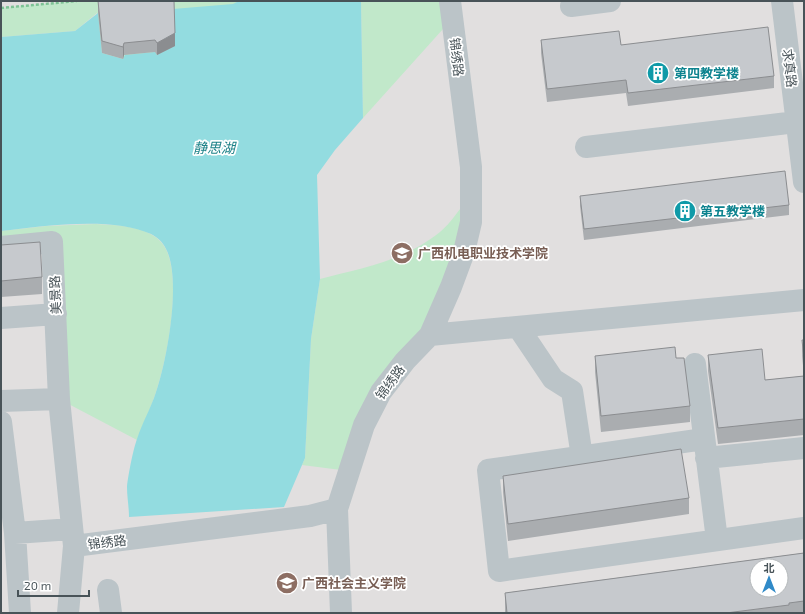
<svg xmlns="http://www.w3.org/2000/svg" width="805" height="614" font-family="'Exo 2','Noto Sans SC',sans-serif">
<style>
.education{fill:#e1dfdf;fill-rule:evenodd}
.green{fill:#c1e8ca}
.water{fill:#93dce0}
.lines{fill:none;stroke-linecap:round;stroke-linejoin:round}
.path{stroke:#7dc295;stroke-width:2.5;stroke-dasharray:3 2;stroke-linecap:butt}
.minor{stroke:#bbc4c8;stroke-width:22}
.wall{fill:#aaadb0}
.shaded-wall{fill:#8b8d90}
.building{fill:#c6c9cd;stroke:#8b8d90;fill-rule:evenodd}
.labels{text-anchor:middle;dominant-baseline:central;stroke-width:3.5;stroke-linejoin:round;paint-order:stroke}
.street-label{font-size:13px;fill:#485358;stroke:#fff}
.culture-label{font-size:13px;font-weight:bold;fill:#0d838f;stroke:#fff;text-anchor:start}
.education-label{font-size:13px;font-weight:bold;fill:#785e54;stroke:#fff;text-anchor:start}
.water-label{font-size:14px;font-style:italic;fill:#1d8288;stroke:#fff}
</style>
<rect width="100%" height="100%" fill="#f0eeee"/>
<!-- education -->
<path class="education" d="M1 1H804V613H1ZM757 566H781V590H757Z"/>
<!-- green -->
<path class="green" d="M77 1H239L175 46 157 55 123 59 102 53 97 13 75 31 1 37V8Z
M361 1H450L452 19 363 118Z
M471 194 464 252 405 361 349 471 302 465 305 458 311 339 320 279C362 268 404 261 440 232 450 224 462 206 471 194Z
M96 224C115 225 146 226 160 241 186 266 167 360 156 392 151 408 143 424 137 440L59 399 52 242 1 247V231L46 226Z"/>
<!-- water -->
<path class="water" d="M239 1H361L363 118 335 150 317 175 320 279 311 339 305 458 284 507 129 517C129 507 127 497 127 487 128 476 133 450 137 439 142 423 151 408 156 392 167 360 182 279 166 249 163 242 157 237 151 234 112 216 43 226 1 231V37L75 31 98 13 102 53 123 59 125 55 155 52 157 55 173 9 233 4Z"/>
<g class="lines">
<!-- path -->
<path class="path" d="M1 8 77 1"/>
<!-- minor -->
<path class="minor" d="M782 1 804 182
M571 6 610 1
M586 147 796 122
M1 247 52 242 59 399
M1 318 56 314
M518 327 553 379 572 391 582 457
M430 335 804 300
M695 364 717 540
M1 401 59 399 74 546 68 613
M1 422 15 533 20 613
M704 439 488 470 499 571 804 528
M706 458 804 448
M15 533 72 529
M74 546 310 516 337 509
M108 590 111 613
M341 613 337 509 364 425 381 392 405 361 430 335 451 287 464 252 471 222V167L450 1"/>
</g>
<!-- wall -->
<path class="wall" d="M98 1 175 46 157 55 155 52 124 55 123 59 102 53 98 13Z
M541 40 621 45 774 76V88L628 106 626 93 547 102 541 53Z
M580 196 789 205V215L584 240 580 206Z
M1 245 42 277V294L1 297Z
M802 340H804V375L802 356Z
M708 355 765 380 804 376V435L718 444 708 371Z
M595 356 676 358 690 406V422L601 432 595 372Z
M503 476 689 498V514L508 541 503 492Z
M804 553V613H505V593Z"/>
<!-- shaded-wall -->
<path class="shaded-wall" d="M175 33V46L157 55V43Z
M124 43V55L123 59V47Z"/>
<!-- building -->
<path class="building" d="M98 1H174L175 33 157 43 155 40 124 43 123 47 102 41Z
M768 27 774 76 628 93 626 80 547 89 541 40 619 31 621 45Z
M785 171 789 205 584 229 580 196Z
M40 242 42 277 1 281V245Z
M802 340H804V359Z
M675 347 676 358H684L690 406 601 416 595 356Z
M762 349 765 380 804 376V419L718 428 708 355Z
M681 449 689 498 508 524 503 476Z
M804 553V601L789 603V605L726 613H507L505 593ZM757 566H781V590H757Z"/>
<!-- icons -->
<defs>
<g id="building-disc" transform="scale(1.15)"><circle r="9.5" fill="#0f9aa8" stroke="#fff"/><path d="M-4-6H4V6H1V3H-1V6H-4ZM-2.5-4.3h1.7v1.8h-1.7ZM.8-4.3h1.7v1.8H.8ZM-2.5-1h1.7V.8h-1.7ZM.8-1h1.7V.8H.8Z" fill="#fff"/></g>
<g id="university-disc" transform="scale(1.15)"><circle r="9.5" fill="#8d6e63" stroke="#fff"/><path d="M0-5L7-2L0 1L-7-2ZM-4 1L0 2.5L4 1V4Q0 6-4 4Z" fill="#fff"/></g>
</defs>
<g fill-rule="evenodd">
<use href="#building-disc" x="658" y="73"/>
<use href="#building-disc" x="685" y="211"/>
<use href="#university-disc" x="402" y="253"/>
<use href="#university-disc" x="287" y="583"/>
</g>
<g class="labels">
<!-- street labels -->
<g class="street-label">
<text transform="translate(457 57) rotate(83)">锦绣路</text>
<text transform="translate(790 68) rotate(83)">求真路</text>
<text transform="translate(55 295) rotate(-93)">美景路</text>
<text transform="translate(390 382) rotate(-54)">锦绣路</text>
<text transform="translate(107 542) rotate(-7)">锦绣路</text>
</g>
<!-- culture labels -->
<g class="culture-label">
<text x="674" y="73">第四教学楼</text>
<text x="700" y="211">第五教学楼</text>
</g>
<!-- education labels -->
<g class="education-label">
<text x="418" y="253">广西机电职业技术学院</text>
<text x="302" y="583">广西社会主义学院</text>
</g>
<!-- water labels -->
<g class="water-label">
<text x="214" y="147">静思湖</text>
</g>
</g>
<!-- border -->
<rect width="805" height="614" fill="none" stroke="#485358" stroke-width="4"/>
<!-- north arrow -->
<g transform="translate(769 578)"><circle r="19" fill="#ffffff" stroke="#b6babc"/>
<path d="M0-3L7 15L0 10L-7 15Z" fill="#308ac8"/>
<text y="-6" font-size="11" font-weight="bold" text-anchor="middle" fill="#485358">北</text>
</g>
<!-- scale -->
<path d="M18 590v6h71v-6" fill="none" stroke="#485358" stroke-width="2"/>
<text x="24" y="590" font-size="12" fill="#485358" stroke="#ffffff" stroke-width="3" paint-order="stroke">20 m</text>
</svg>
